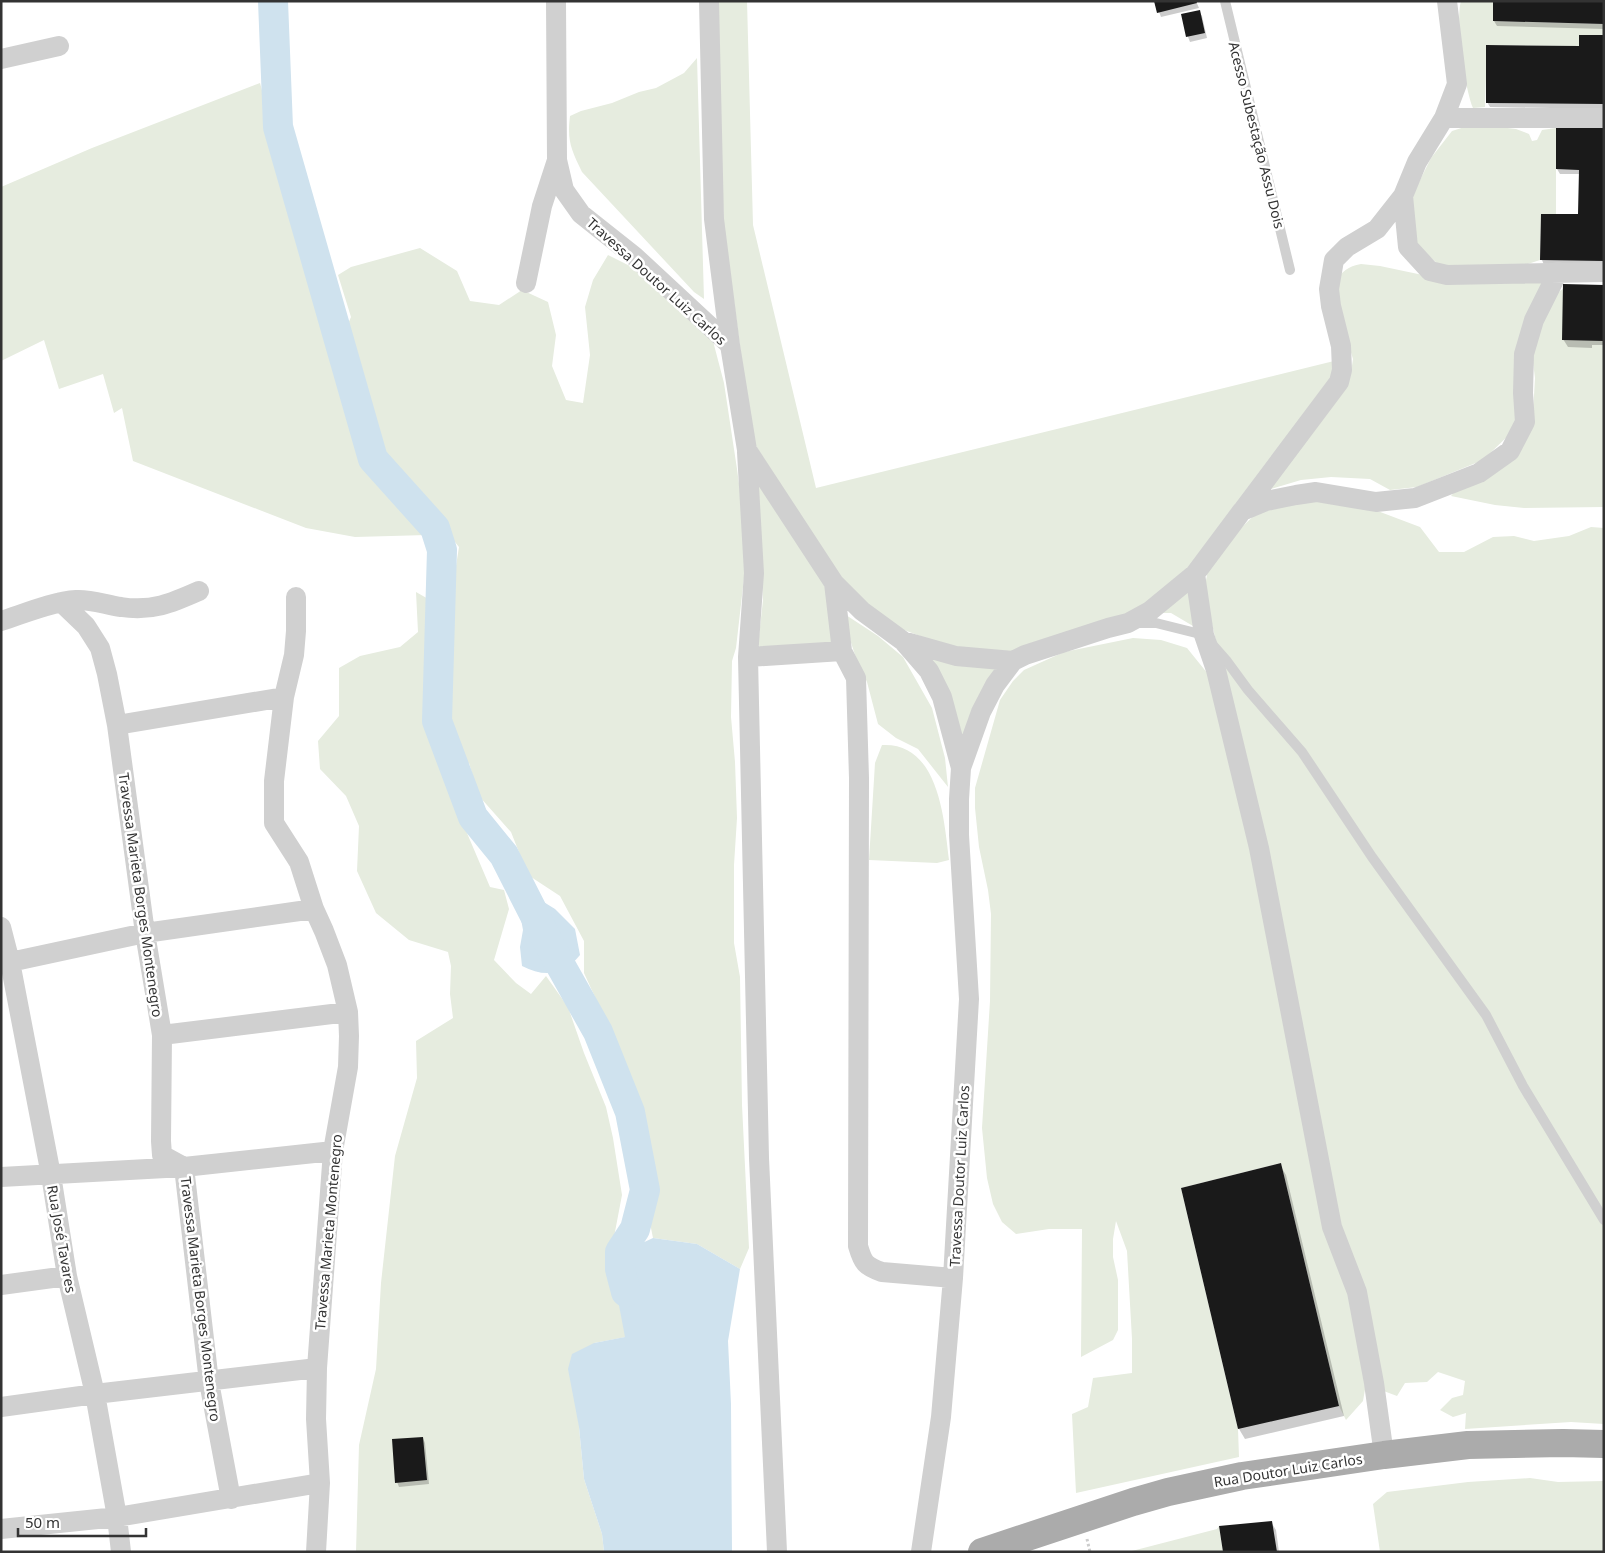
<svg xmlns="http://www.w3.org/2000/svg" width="1605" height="1553" font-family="'Noto Sans',sans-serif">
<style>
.green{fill:#e6ecdf}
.water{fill:#cfe2ee}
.shadow{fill:#0003}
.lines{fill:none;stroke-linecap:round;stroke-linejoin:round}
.river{stroke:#cfe2ee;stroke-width:30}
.building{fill:#1a1a1a}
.path{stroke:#cdcdcd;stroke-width:3;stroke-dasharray:2.5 2.5;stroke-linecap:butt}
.service{stroke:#d0d0d0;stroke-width:10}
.minor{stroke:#d0d0d0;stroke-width:20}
.primary{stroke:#ababab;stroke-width:28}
.labels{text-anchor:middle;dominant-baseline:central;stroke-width:5;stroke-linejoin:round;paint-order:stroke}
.street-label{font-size:14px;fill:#333;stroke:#fff}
</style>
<rect width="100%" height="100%" fill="#fff"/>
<!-- green -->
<path class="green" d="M714 1H747L753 225 816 488 1334 361 1333 378 1184 578 1135 615 1020 650 986 657 928 639 891 625 836 574 756 446 749 415 724 226Z
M1461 1H1493V21L1604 24V35H1579V46L1487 45 1485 107 1473 108C1465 89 1455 21 1461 1Z
M697 58 704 299 694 292 582 172C571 149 567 141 570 116L581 111 612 103 639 92 656 88 684 73Z
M260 83 329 332 369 466 427 535 355 537 306 528 133 461 122 408 114 413 103 374 59 389 44 340 1 361V187L92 148Z
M1474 124 1516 129 1529 134 1532 141 1537 140 1542 130 1556 128V214H1541L1540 260 1512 269 1440 266 1414 242 1410 200 1431 158 1452 131Z
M420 248 457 271 470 301 499 305 522 290 548 302 556 335 552 366 566 400 583 403 590 355 585 307 593 280 608 255 648 275 713 341 724 383 737 469 744 521V578L736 648 732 661 731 717 735 762 737 818 734 865V943L740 977 742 1105 749 1248 740 1269 697 1244 653 1238 649 1218 656 1172 646 1131 632 1078 584 973V941L560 896 528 875 511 832 479 796 469 763 461 768 444 721 446 629 459 547 441 525 381 461 349 347 347 326 351 317 338 275 351 267Z
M1361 264 1380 266 1456 282 1548 278 1516 419 1511 433 1483 460 1417 487 1390 490 1370 479 1331 477 1301 480 1264 491 1351 372 1353 359 1342 323 1334 282C1342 272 1348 266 1361 264Z
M1563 289 1604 341V507L1524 508 1495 505 1451 496 1456 490 1483 473 1533 413 1535 378 1532 354 1552 296Z
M757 479 825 582 836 641 826 644 762 649 758 645 763 600Z
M1298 498 1375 510 1420 527 1439 552H1464L1493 537 1514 536 1534 541 1569 536 1591 527 1604 528V1424L1571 1422 1465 1429 1466 1413 1453 1417 1440 1410 1452 1398 1463 1395 1465 1381 1438 1372 1427 1382 1405 1383 1397 1396 1381 1390 1338 1224 1224 674 1204 591 1209 564 1226 542 1262 508Z
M1189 587 1193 626 1171 613H1156Z
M416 592 430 600V686L434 745 455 805 490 887 504 890 509 909 494 960 516 983 531 994 546 976 568 1007 584 1053 606 1107 613 1138 622 1195 610 1258 626 1337 594 1343 579 1427 584 1479 602 1534 604 1552H356L359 1445 376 1369 381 1283 395 1156 417 1078 416 1041 453 1018 450 994 451 966 448 952 409 940 376 913 357 871 359 826 346 796 320 769 318 741 339 716V668L360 656 400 647 418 632Z
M846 615 878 636 903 657 932 708 945 758 948 787 918 749 896 738 878 724 867 682 855 655 848 633Z
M1133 638 1161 640 1187 648 1208 674 1225 731 1348 1283 1367 1378 1363 1401 1346 1420 1339 1406 1281 1163 1181 1188 1238 1429 1239 1457 1076 1493 1072 1414 1088 1407 1093 1378 1132 1373V1339L1127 1251 1116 1221 1113 1239V1257L1118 1280V1330L1113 1340 1081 1357 1082 1229H1049L1016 1234 1002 1222 993 1204 987 1178 982 1128 990 1001 991 914 988 890 979 847 975 808V788L1000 700 1013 681 1024 670 1064 652Z
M926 658 1005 664 962 738Z
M882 745C939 742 944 819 949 860L937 863 869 860 875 763Z
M1530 1478 1558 1482 1604 1481V1552H1380L1373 1504 1387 1492 1468 1482Z
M1219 1526 1223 1552H1128L1217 1529Z"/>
<!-- water -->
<path class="water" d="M534 896 555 909 575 929 580 955C564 975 545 978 522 966L520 947 523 930 519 908Z
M653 1238 697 1244 740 1269 728 1341 731 1404 732 1552H604L602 1534 584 1479 579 1427 568 1369 572 1354 594 1343 625 1337 610 1258Z"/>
<!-- shadow -->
<path class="shadow" d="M1155 1H1196L1199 8 1161 17Z
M1604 1V29L1497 26 1494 21Z
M1199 11 1202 16 1207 38 1190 42 1188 37 1183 15Z
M1604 36V109L1490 107 1487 102 1580 47Z
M1558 124 1604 125V265H1544L1542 260 1579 215 1580 174H1560L1557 169Z
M1604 286V345H1592V348L1568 347 1563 339Z
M1280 1165 1286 1175 1344 1416 1245 1439 1239 1429 1182 1189Z
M423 1438 425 1443 429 1484 399 1487 397 1482Z
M1271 1522 1276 1530 1279 1552H1224Z"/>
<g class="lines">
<!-- river -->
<path class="river" d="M273 1 278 127 373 459 435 528 442 550 437 721 473 817 504 855 557 959 598 1032 630 1112 645 1190 635 1229 620 1252V1269L626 1292"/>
</g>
<!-- building -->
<path class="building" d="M1154 1H1196L1197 3 1157 13Z
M1493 1H1604V24L1493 21Z
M1200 10 1205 33 1186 37 1181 14Z
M1579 35H1604V104L1486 103V45L1579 46Z
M1556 123 1604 124V261L1540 260 1541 214H1578L1579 170 1556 169Z
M1563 284 1604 285V341L1562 340Z
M1281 1163 1339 1406 1238 1429 1181 1188Z
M423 1437 427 1480 395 1483 392 1439Z
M1272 1521 1277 1552H1223L1219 1526Z"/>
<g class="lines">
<!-- path -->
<path class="path" d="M1087 1539 1090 1552"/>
<!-- service -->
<path class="service" d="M1225 1 1290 270
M1137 623H1156L1204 635 1226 660 1248 690 1302 752 1372 857 1486 1015 1523 1086 1604 1220"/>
<!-- minor -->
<path class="minor" d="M709 1 714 219 730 345
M1447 1 1457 84 1444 118 1417 162 1403 196 1408 247 1430 271 1447 275 1604 272
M1 59 59 46
M1444 118H1604
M557 160 564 190 581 214 634 256 730 345 747 450 834 583 862 611 903 641 956 656 1013 661 1025 655 1108 628 1128 623 1150 611 1195 574 1242 511 1266 501 1296 495 1316 492 1376 502 1415 498 1479 473 1510 451 1525 422 1523 393 1524 354 1534 320 1558 272
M526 283 542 206 557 160 556 1
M747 452 754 573 748 657 759 1158 777 1552
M1243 510 1339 382 1342 370 1341 346 1331 306 1329 289 1334 260 1347 247 1377 229 1403 196
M1195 574 1204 635 1216 670 1259 848 1332 1227 1357 1292 1374 1383 1384 1455
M834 583 842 651 856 678 859 778 858 1246C863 1263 865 1266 882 1272L953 1278
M296 597V631L294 655 284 697 274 781V823L299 862 314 909 324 931 337 965 348 1012 349 1036 348 1067 333 1151 317 1368 316 1419 320 1483 316 1552
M61 602 86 626 100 648 107 674 117 725 145 933 162 1035 161 1141 162 1155 184 1167 209 1382 231 1499
M1 621C23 614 54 601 76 600 91 599 106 605 121 607 152 612 172 603 199 591
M903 641 929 671 942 697 961 768
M748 657 842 651
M117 725 284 697
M1 927 10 962 51 1175 67 1276 95 1394 117 1517 121 1552
M1 964 145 933 314 909
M162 1035 348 1012
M1 1177 184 1167 333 1151
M1 1285 67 1276
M1 1407 95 1394 317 1368
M1 1529 117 1517 320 1483
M921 1552 941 1417 953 1278 969 999 959 835V799L961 768 981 712 995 685 1013 661"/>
<!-- primary -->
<path class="primary" d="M982 1552 1133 1502 1168 1492 1242 1476 1384 1455 1468 1445 1563 1443 1604 1444"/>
</g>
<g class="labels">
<!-- street labels -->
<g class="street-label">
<text transform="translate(1257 135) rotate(76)">Acesso Subestação Assu Dois</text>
<text transform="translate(657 281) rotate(42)">Travessa Doutor Luiz Carlos</text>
<text transform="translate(141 895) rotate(82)">Travessa Marieta Borges Montenegro</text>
<text transform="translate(959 1176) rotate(-87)">Travessa Doutor Luiz Carlos</text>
<text transform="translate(328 1232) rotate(-85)">Travessa Marieta Montenegro</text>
<text transform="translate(62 1239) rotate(80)">Rua José Tavares</text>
<text transform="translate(201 1299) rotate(83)">Travessa Marieta Borges Montenegro</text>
<text transform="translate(1288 1470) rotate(-9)">Rua Doutor Luiz Carlos</text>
</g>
</g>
<!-- border -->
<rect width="1605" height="1553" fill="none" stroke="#333333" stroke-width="5"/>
<!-- scale -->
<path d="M18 1528v8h128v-8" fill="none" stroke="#333333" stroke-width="2.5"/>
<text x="25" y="1528" font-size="15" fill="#333333" stroke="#ffffff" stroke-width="4" paint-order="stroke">50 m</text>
</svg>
